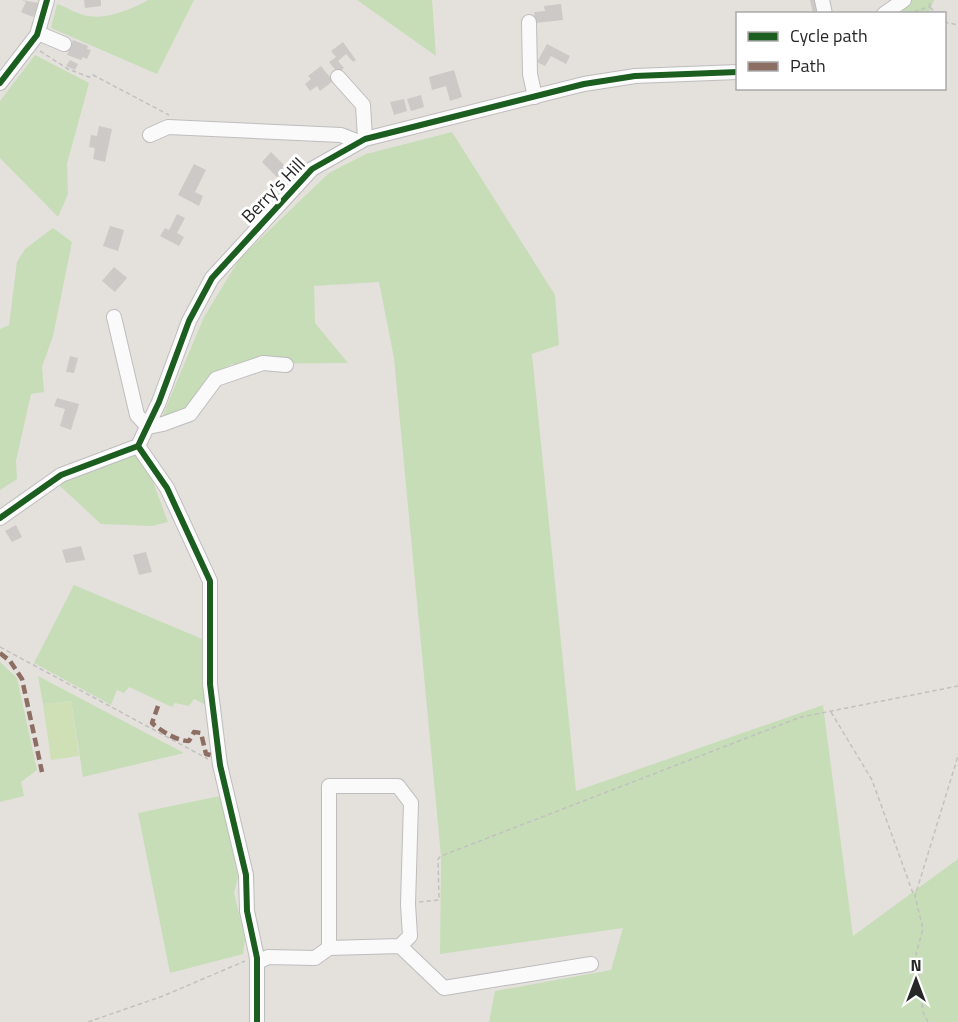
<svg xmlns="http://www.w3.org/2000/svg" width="958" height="1022" font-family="'Titillium Web',sans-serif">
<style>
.green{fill:#c6ddb8}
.pitch{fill:#cfe0b6}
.building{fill:#ccc9c6}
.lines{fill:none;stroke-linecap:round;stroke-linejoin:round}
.minor-casing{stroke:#bebdbd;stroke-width:16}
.path{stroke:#c2c1c0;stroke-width:1.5;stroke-dasharray:4.5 3;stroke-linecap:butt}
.minor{stroke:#fbfafa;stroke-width:14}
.quiet{stroke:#8d6e63;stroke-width:4.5;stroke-dasharray:9 4.5;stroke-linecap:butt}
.cycleway-casing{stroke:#fff;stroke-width:10}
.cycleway{stroke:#1b5e20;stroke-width:6}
.labels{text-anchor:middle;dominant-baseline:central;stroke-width:6;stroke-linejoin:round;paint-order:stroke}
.street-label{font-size:18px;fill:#272727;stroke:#fff}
</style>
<rect width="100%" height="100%" fill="#e4e1dc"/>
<!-- green -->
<path class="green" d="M148 0H194L157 74 51 28 57 4C67 7 75 13 84 15 103 21 131 10 148 0Z
M357 0H432L436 56Z
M896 0H934L929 13H906L894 6Z
M35 55 89 83 67 164 68 194 58 217 0 158V101Z
M452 132 555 295 559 345 532 354 576 791 823 705 853 936 958 859V1022H489L495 991 611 970 623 928 440 954 441 856 394 358 379 282 314 286 315 323 348 363 232 364 208 377 185 408 162 417 204 317 240 258 329 173 366 154Z
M53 228 72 242 53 336 42 367 44 392 31 394 16 461 17 479 0 490V329L9 325 17 262 25 249Z
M136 450 153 482 168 522 152 526 101 524 58 484 73 473Z
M74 585 207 641 210 707 194 699 189 706 175 703 172 707 129 687 124 693 117 690 111 705 34 663Z
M0 662 17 678 37 770 21 782 24 796 0 802Z
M38 676 184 753 83 777 71 701 43 704Z
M220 796 238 877 234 893 245 939 243 954 170 973 138 813Z"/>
<!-- pitch -->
<path class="pitch" d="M71 701 79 756 51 760 43 704Z"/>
<!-- building -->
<path class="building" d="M22 0 39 3 33 17 21 12 26 2Z
M84 0H101V6L85 8Z
M810 0H818L821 14H813Z
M561 4 563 20 535 23 534 12 545 11 544 6Z
M73 40 88 46 87 49 91 50 87 59 83 57 81 60 67 55Z
M343 42 356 60 353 62 346 54 338 61 344 68 338 73 329 62 336 57 331 51Z
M547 44 570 56 566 64 551 56 545 66 537 62Z
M70 60 78 64 75 70 66 66Z
M321 66 333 81 320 91 317 86 310 91 305 84 311 79 308 76Z
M454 70 462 97 450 101 446 86 432 90 429 77Z
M421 95 424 107 411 111 407 99Z
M404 99 407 111 394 115 390 102Z
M99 126 112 129 105 162 93 159 95 148 89 147 91 135 97 136Z
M271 152 286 167 277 177 262 162Z
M194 164 206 170 195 192 203 196 199 206 178 195Z
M177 214 185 218 177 233 184 237 179 246 160 236 165 228 169 230Z
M110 226 124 230 118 251 103 246Z
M114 267 127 278 115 292 102 281Z
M70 356 78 358 74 373 66 372Z
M57 398 79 404 71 430 60 426 65 409 54 406Z
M16 525 22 537 12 542 5 531Z
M81 546 85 560 66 563 62 550Z
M146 552 152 572 139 575 133 555Z"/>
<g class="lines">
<!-- minor casing -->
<g class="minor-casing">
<path id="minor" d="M822 0 825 14
M884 14 904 0
M529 22 530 74 535 97
M38 33 64 44
M338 77 363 105 365 139
M0 83 37 35 47 0
M150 135 168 127 341 135 359 142
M114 317 137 415 148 427 163 424 190 414 216 379 263 363 286 365
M138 446 167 488 210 581V684L220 765 246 875 247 911 257 958V1022
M0 518 61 475 138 446 159 402 189 321 212 278 312 169 365 139 584 84 635 76 738 72
M400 946 444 988 591 964
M258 962 268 957 315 958 329 948 400 946 410 936 408 904 411 803 398 786H329V948"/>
</g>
<!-- path -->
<path class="path" d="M930 7 936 14
M907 14 929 7 931 0
M944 22 958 25
M40 51 68 69 89 77 93 75 169 115
M0 647 208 759
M831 712 872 780 914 896
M419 902 439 900 438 859 441 856 801 717 958 686
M88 1022 163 996 245 961
M928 1022 923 1012 916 954 923 929 915 896 958 756"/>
<!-- minor -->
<use href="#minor" class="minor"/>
<!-- quiet -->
<path class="quiet" d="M0 653 10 661 22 679 42 772
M158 706 152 723C161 731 177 741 189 741L194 732 201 733 206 754 219 757"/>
<!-- cycleway casing -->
<g class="cycleway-casing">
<path id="cycleway" d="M0 83 37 35 47 0
M138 446 167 488 210 581V684L220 765 246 875 247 911 257 958V1022
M0 518 61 475 138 446 159 402 189 321 212 278 312 169 365 139 584 84 635 76 738 72"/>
</g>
<!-- cycleway -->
<use href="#cycleway" class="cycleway"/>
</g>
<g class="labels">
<!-- street labels -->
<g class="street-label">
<text transform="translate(273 190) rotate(-46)">Berry's Hill</text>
</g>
</g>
<!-- legend -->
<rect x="736" y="12" width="210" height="78" fill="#ffffff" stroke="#a9a9a9" stroke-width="1.5"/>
<rect x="748" y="32" width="30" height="9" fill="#1b5e20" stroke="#a9a9a9" stroke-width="1.5"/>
<text x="790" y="42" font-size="18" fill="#272727">Cycle path</text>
<rect x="748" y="62" width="30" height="9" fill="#8d6e63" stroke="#a9a9a9" stroke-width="1.5"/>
<text x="790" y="72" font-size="18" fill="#272727">Path</text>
<!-- north arrow -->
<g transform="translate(916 980)" stroke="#ffffff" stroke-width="4.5" paint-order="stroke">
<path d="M0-4.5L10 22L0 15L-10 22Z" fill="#272727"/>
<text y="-9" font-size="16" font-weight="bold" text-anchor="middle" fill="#272727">N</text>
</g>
</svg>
